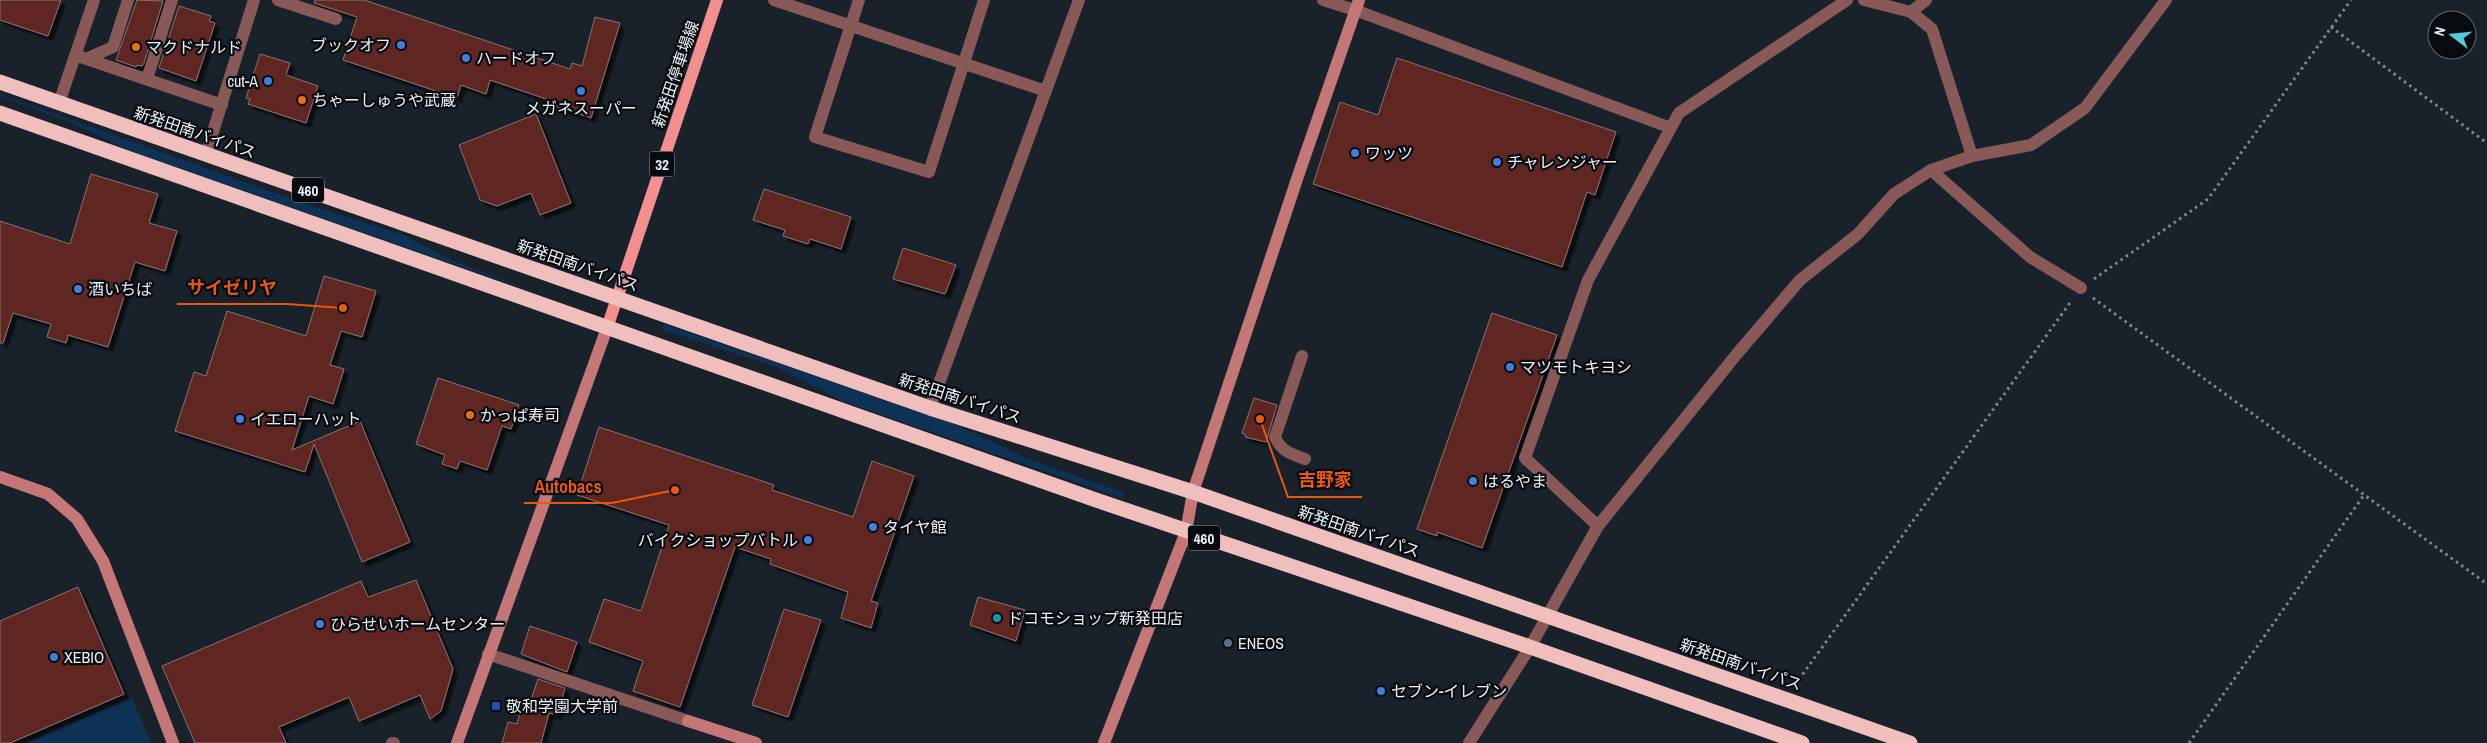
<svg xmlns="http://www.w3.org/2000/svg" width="2487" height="743" font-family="'Archivo Narrow','Noto Sans JP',sans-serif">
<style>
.green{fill:#0e3255}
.building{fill:#5f2621;stroke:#867471;filter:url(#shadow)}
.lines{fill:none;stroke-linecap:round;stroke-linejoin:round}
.path{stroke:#7e868e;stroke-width:3;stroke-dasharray:2.5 4;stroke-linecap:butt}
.lane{stroke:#895958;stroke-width:12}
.street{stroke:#895958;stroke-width:12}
.secondary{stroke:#c57778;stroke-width:12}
.primary{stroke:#f48f90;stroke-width:12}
.highway{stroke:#f0bebd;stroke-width:15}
.shop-dot{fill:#3f7fe0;stroke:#070b0f;stroke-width:2}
.food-dot{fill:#e8710a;stroke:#070b0f;stroke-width:2}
.culture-dot{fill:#0f9aa8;stroke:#070b0f;stroke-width:2}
.service-dot{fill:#5c6f8a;stroke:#070b0f;stroke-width:2}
.transit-dot{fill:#1a4fb4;stroke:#070b0f;stroke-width:2}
.labels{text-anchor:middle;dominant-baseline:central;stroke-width:4.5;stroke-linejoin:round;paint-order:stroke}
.shield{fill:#070b0f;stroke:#a6abb1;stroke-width:1}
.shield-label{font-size:15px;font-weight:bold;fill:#eaf0f7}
.poi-label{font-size:16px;fill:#eaf0f7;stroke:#070b0f;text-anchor:start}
.street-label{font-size:16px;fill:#eaf0f7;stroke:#070b0f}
.leader{fill:none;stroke:#e8590c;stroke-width:2}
.callout-dot{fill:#e8590c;stroke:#070b0f;stroke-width:2}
.callout-label{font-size:18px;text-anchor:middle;font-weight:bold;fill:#e8590c;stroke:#070b0f;stroke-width:4.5;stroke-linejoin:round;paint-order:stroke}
</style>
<defs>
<filter id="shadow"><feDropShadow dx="4.5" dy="4.5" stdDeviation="1" flood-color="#0009"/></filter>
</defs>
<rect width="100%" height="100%" fill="#19222b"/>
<!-- green -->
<path class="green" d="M0 94 294 200 403 235 454 261 548 297 125 149 72 123 0 96Z
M663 324 954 424 1029 459 1124 493 1122 498 842 401 776 367 661 329Z
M132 698 151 743H25Z"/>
<!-- building -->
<path class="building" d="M0 0H61L48 36 0 20Z
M137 0 163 1 144 63 142 66 137 65 136 67 116 60Z
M315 0H364L570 69 572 63 582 66 595 17 620 23 591 118 555 106 561 104 490 80 486 94 461 85 457 98 343 60 357 17 314 3Z
M179 6 211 16 209 21 215 23 196 81 159 68Z
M260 54 290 63 286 75 318 86 306 123 248 104 250 99 246 98Z
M1397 58 1616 132 1595 195 1587 192 1562 267 1313 184 1340 102 1378 115Z
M536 114 571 203 540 215 531 193 497 206 480 200 459 145Z
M91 174 158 194 149 223 177 231 165 271 135 262 108 347 68 335 66 343 47 337 51 324 13 313 3 343H0V221L70 244Z
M764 189 851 217 841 249 810 239 808 244 783 236 785 230 753 220Z
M903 248 956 265 945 294 893 279Z
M324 276 376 291 362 337 341 331 330 365 344 369 333 404 309 396 292 450 360 421 410 542 362 562 314 444 305 472 175 431 194 372 206 376 227 311 306 336Z
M1492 313 1557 335 1482 548 1437 532V536L1417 529Z
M438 378 519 405 511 429 502 426 487 470 460 461 457 469 442 464 445 455 416 444Z
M1254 398 1277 405 1266 442 1245 437 1246 435 1242 433Z
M599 427 774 485 772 490 853 517 872 461 914 476 871 601 878 603 871 628 841 618 848 592 770 564 771 559 735 547 680 707 633 691 643 661 589 642 604 599 641 611 669 525 577 495Z
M416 580 453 669 441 711 430 719 420 695 359 721 349 697 279 727 286 743H195L162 666 361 581 368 597Z
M78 587 124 694 10 743H0V621Z
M978 597 1025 610 1016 641 970 625Z
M784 609 821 620 788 717 752 705Z
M530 626 577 642 567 672 521 654Z
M538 679 565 688 557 715 549 713 541 743H502L508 722 517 724 523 701 530 703Z"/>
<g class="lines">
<!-- path -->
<path class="path" d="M2331 27 2487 143
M2094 279 2208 199 2351 0
M2093 298 2487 584
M1795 685 2072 300
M2189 743 2364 495"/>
<!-- lane -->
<path class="lane" d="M278 0 336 19
M75 55 222 105
M86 59 113 47 128 0
M147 79 172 0
M59 103 94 0
M206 154 254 0
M1302 356 1275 437C1281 451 1291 454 1305 459"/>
<!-- street -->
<path class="street" d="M774 0 1046 91
M859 0 815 137 929 172 984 0
M1323 0 1355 10 1671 128
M1864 0 1911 12 1932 29 1972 156
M1911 12 1926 0
M1931 170 2030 257 2081 288
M930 408 1079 0
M1598 526 1525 458 1588 280 1679 113 1847 0
M488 654 688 721
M392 743H394
M1469 743 1530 647 1598 526 1736 355 1800 280 1858 234 1894 194 1931 170 1972 156 2031 145 2085 108 2166 0"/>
<!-- secondary -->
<path class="secondary" d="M0 477 48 494 77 519 103 561 173 743
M688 721 756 743
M457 743 607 328
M1104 743 1186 532 1193 492 1298 176 1359 0"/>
<!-- primary -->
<path class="primary" d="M607 328 717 0"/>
<!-- highway -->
<path class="highway" d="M0 82 930 408 1193 492 1910 743
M0 113 1096 500 1530 647 1802 743"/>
</g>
<!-- markers -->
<g class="shop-dot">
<circle cx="401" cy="45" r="5"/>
<circle cx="466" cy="58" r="5"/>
<circle cx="268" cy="81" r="5"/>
<circle cx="581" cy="91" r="5"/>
<circle cx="1355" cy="153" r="5"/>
<circle cx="1497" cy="162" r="5"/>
<circle cx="78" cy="289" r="5"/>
<circle cx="1510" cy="367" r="5"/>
<circle cx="240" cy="419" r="5"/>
<circle cx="1473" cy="481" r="5"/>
<circle cx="873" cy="527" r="5"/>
<circle cx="808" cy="540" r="5"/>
<circle cx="320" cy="624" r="5"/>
<circle cx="54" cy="657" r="5"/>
<circle cx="1381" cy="691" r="5"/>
</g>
<g class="food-dot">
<circle cx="136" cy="47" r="5"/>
<circle cx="302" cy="100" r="5"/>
<circle cx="470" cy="415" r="5"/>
</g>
<circle class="culture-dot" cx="997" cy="618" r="5"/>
<circle class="service-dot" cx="1228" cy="643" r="5"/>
<rect class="transit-dot" x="491" y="701" width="10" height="10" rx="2.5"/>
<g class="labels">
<!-- shield labels -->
<g class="shield">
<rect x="649.5" y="151.5" width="25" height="25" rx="4"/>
<rect x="292" y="177.5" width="32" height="25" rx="4"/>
<rect x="1188" y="525.5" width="32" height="25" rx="4"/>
</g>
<g class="shield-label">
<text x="662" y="164">32</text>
<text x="308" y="190">460</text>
<text x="1204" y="538">460</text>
</g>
<!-- poi labels -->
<g class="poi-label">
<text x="391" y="45" text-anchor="end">ブックオフ</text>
<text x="146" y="47">マクドナルド</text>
<text x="476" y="58">ハードオフ</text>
<text x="258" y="81" text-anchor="end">cut-A</text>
<text x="312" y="100">ちゃーしゅうや武蔵</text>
<text x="581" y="108" text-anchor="middle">メガネスーパー</text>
<text x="1365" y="153">ワッツ</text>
<text x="1507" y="162">チャレンジャー</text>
<text x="88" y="289">酒いちば</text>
<text x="1520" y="367">マツモトキヨシ</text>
<text x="480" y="415">かっぱ寿司</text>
<text x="250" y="419">イエローハット</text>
<text x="1483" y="481">はるやま</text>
<text x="883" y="527">タイヤ館</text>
<text x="798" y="540" text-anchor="end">バイクショップバトル</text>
<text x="1007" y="618">ドコモショップ新発田店</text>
<text x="330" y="624">ひらせいホームセンター</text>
<text x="1238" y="643">ENEOS</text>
<text x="64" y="657">XEBIO</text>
<text x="1391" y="691">セブン-イレブン</text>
<text x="506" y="706">敬和学園大学前</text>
</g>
<!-- street labels -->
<g class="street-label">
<text transform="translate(675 74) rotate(-71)">新発田停車場線</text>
<text transform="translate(195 132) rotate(19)">新発田南バイパス</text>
<text transform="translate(578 265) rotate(19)">新発田南バイパス</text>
<text transform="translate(960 398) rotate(18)">新発田南バイパス</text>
<text transform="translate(1359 531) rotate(19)">新発田南バイパス</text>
<text transform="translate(1741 664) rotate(19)">新発田南バイパス</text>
</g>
</g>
<!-- callouts -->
<path class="leader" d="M343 308L287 304H177M1260 419L1288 497H1362M675 490L612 503H524"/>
<g class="callout-dot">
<circle cx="343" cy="308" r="5"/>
<circle cx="1260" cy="419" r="5"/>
<circle cx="675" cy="490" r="5"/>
</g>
<g class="callout-label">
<text x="232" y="294">サイゼリヤ</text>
<text x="1325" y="486">吉野家</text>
<text x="568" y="493">Autobacs</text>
</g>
<!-- north arrow -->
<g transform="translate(2452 35) rotate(286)"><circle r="24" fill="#070b0f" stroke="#62676c"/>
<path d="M0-4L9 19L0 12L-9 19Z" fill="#53cbda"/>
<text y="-8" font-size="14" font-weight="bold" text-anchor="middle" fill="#eaf0f7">N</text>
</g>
</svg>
